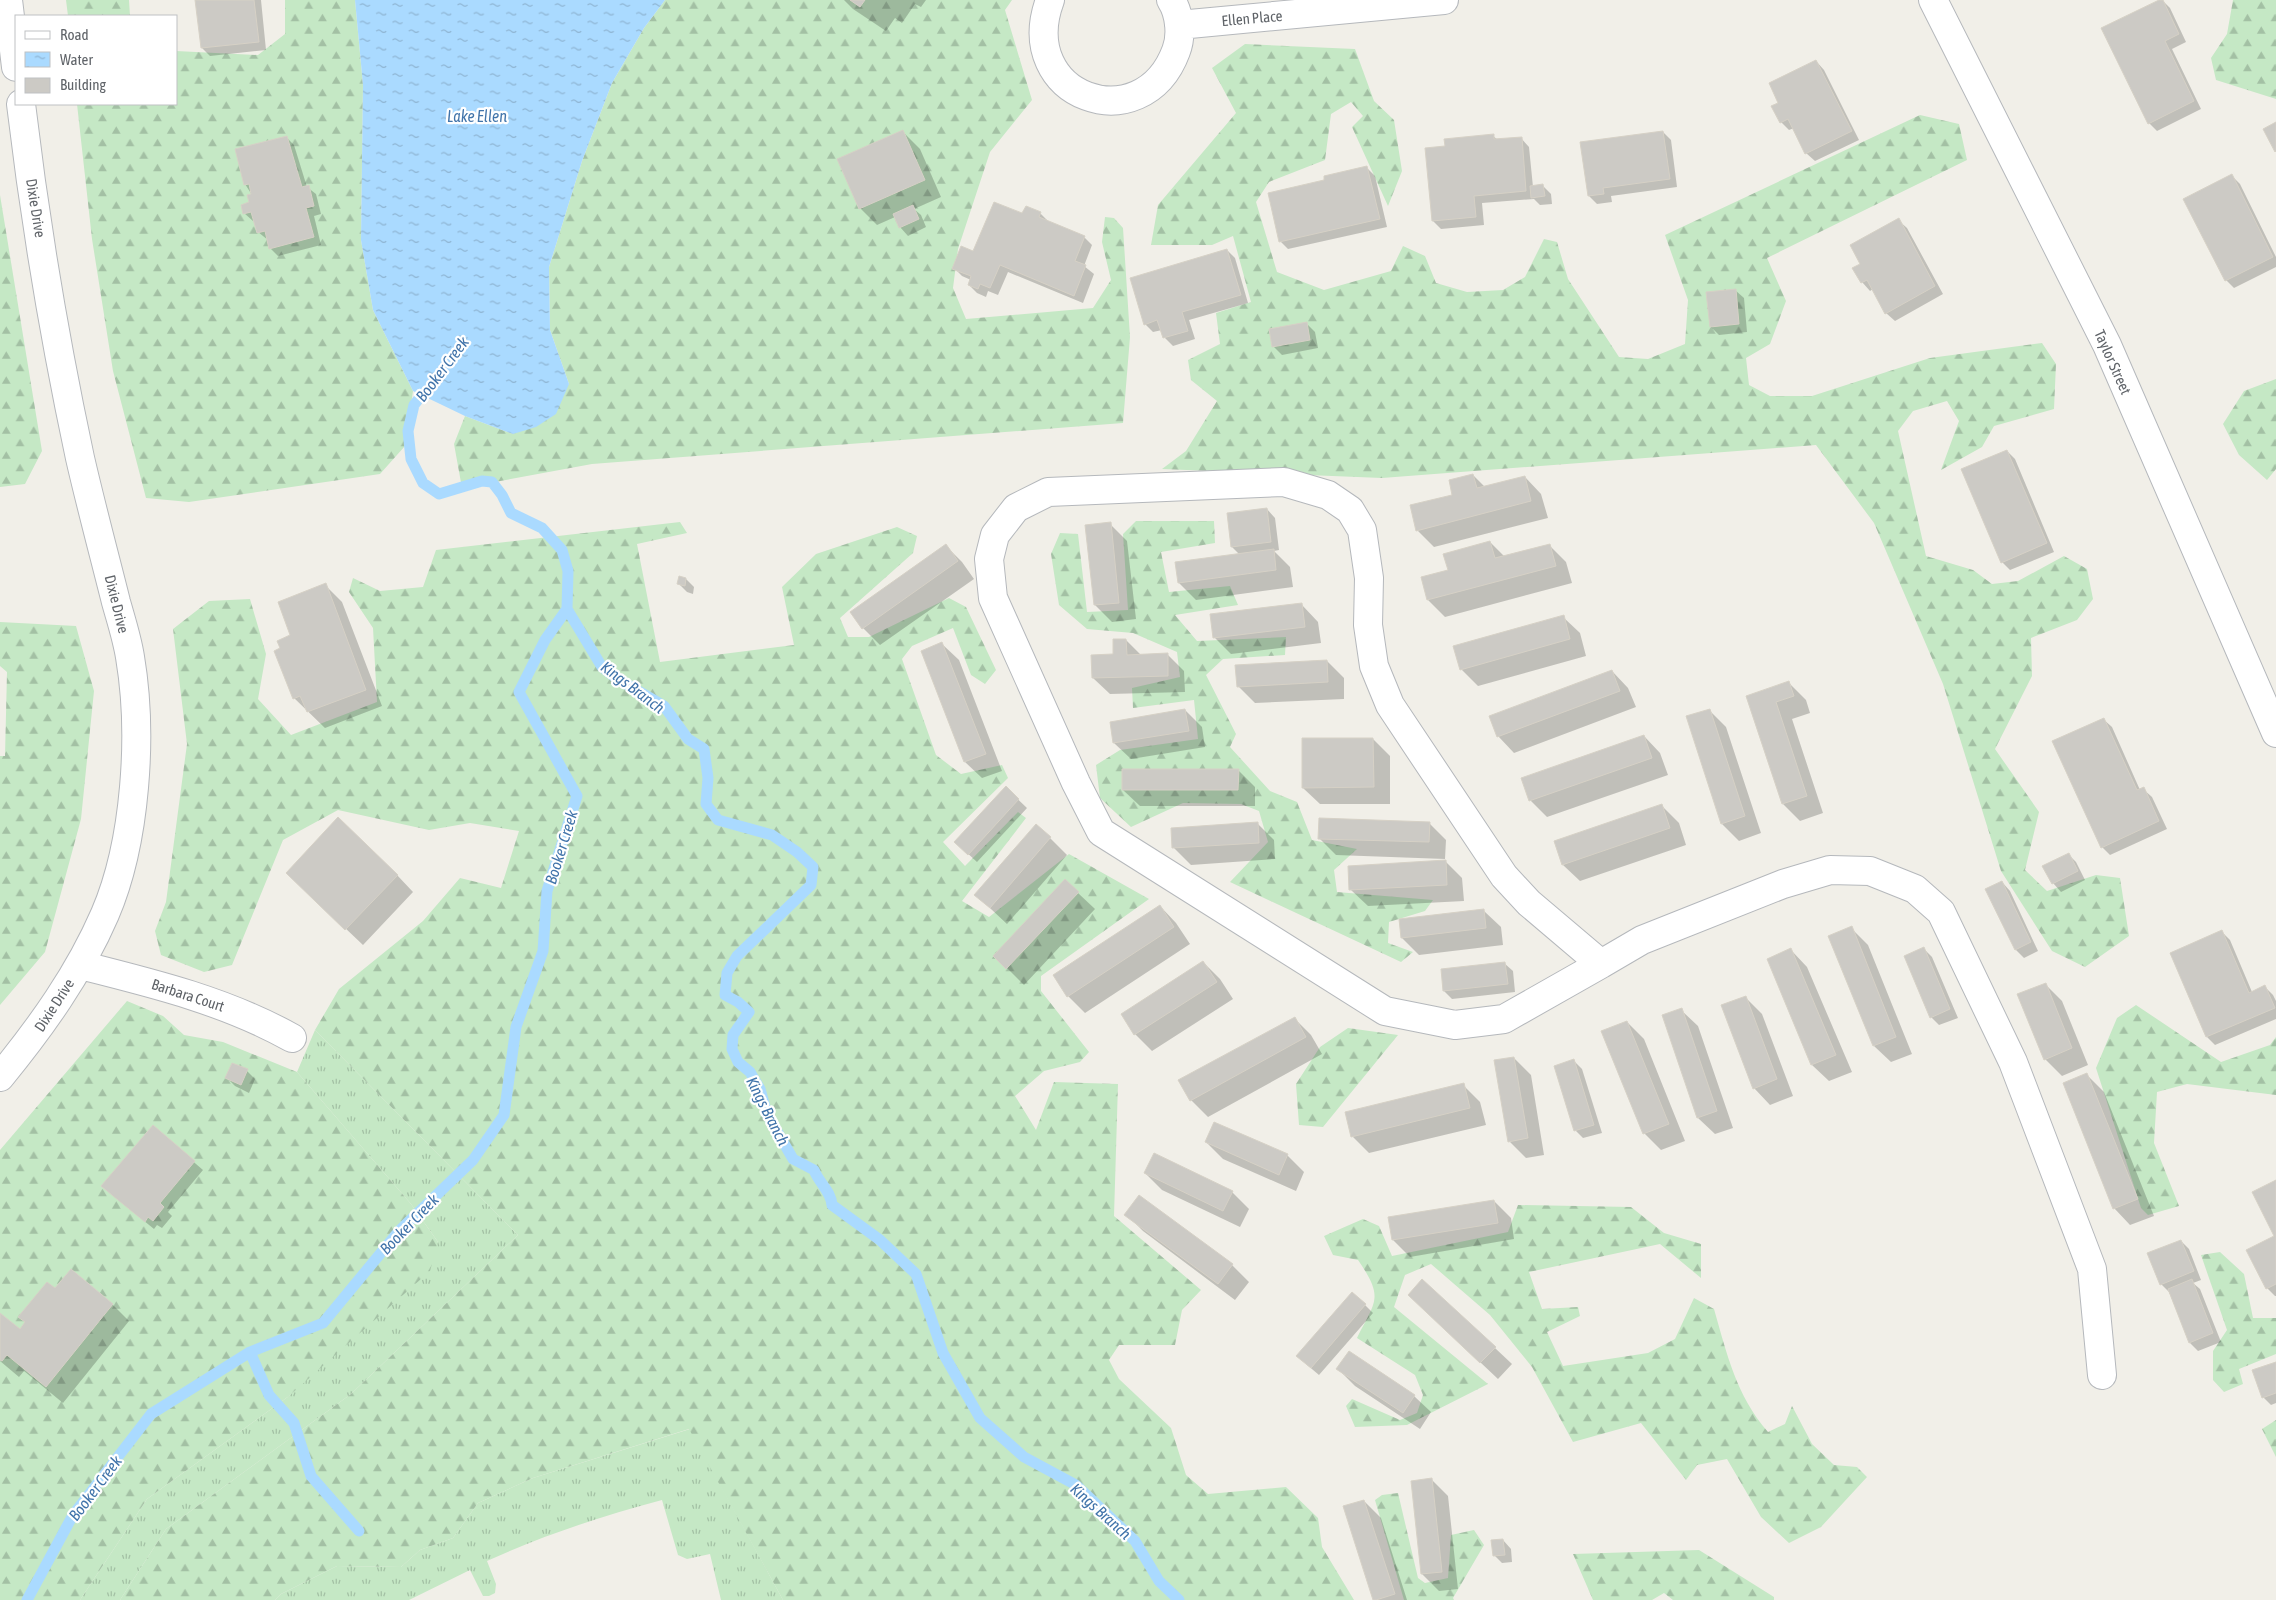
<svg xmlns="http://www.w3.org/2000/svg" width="2276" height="1600" font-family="'Asap Condensed',sans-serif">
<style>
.grass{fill:url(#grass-tufts)}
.forest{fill:url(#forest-firs)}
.water{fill:url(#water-ripples)}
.shadow{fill:#0003}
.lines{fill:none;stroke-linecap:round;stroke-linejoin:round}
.stream{stroke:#aadaff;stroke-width:11}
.building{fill:#cccac5;stroke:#d6d1c6}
.minor-casing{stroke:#b5b8bc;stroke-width:30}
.minor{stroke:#fff;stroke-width:28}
.labels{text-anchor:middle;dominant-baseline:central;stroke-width:4.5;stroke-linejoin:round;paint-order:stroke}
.street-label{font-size:15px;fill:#5f6368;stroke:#fff}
.water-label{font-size:16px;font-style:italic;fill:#4174aa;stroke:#fff}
</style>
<defs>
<pattern id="grass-tufts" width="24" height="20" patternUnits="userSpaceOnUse" patternTransform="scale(1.25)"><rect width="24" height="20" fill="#c5e8c5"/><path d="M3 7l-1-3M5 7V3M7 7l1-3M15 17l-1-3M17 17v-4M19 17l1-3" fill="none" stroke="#a3c0a4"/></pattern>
<pattern id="forest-firs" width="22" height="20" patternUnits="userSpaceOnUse" patternTransform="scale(1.25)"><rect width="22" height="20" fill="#c5e8c5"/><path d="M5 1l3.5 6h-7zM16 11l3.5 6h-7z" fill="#a3c0a4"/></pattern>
<pattern id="water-ripples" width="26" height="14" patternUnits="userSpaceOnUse" patternTransform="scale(1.25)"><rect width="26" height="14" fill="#aadaff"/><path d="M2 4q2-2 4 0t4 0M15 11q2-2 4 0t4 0" fill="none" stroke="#8eb4d2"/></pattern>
</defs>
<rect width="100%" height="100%" fill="#f1efe8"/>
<!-- grass -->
<path class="grass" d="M315 1030 518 1235 351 1394 166 1529 120 1600H80L147 1499 289 1396 438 1242 411 1204 297 1072Z
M690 1429 783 1600H721L710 1554 687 1559 678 1555 662 1500C602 1516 544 1535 487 1561L496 1584 495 1593 489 1596H483L470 1570 409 1600H275L281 1594 337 1566 401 1567 420 1550 453 1538 478 1503 533 1478Z"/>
<!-- forest -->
<path class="forest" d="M66 0H129L130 16H68Z
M285 0H355L363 85 361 240 373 310 413 391 405 446 380 474 189 502 146 498 113 371 92 239 77 104H176V51L258 55 285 34Z
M665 0H1012L1005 10 1032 100 990 152 958 249 953 288 966 319 1093 308 1111 280 1102 242 1105 217 1114 218 1123 228 1130 337 1123 423 592 464 462 488 454 444 465 416 513 434 569 384 550 330 549 267 582 161 612 83 644 28Z
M2233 0H2276V99L2216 80 2211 58 2227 34Z
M1245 44 1355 49 1374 101 1394 120 1402 171 1388 206 1352 127 1363 116 1351 102 1331 114 1325 160 1269 182 1256 202 1277 272 1324 290 1391 271 1403 246 1425 256 1436 283 1467 292 1503 290 1525 277 1544 239 1557 242 1568 279 1619 357 1648 359 1685 344 1688 300 1665 235 1920 115 1959 124 1967 160 1767 258 1786 301 1770 344 1746 358 1749 385 1770 396H1812L1930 358 2042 343 2056 364 2054 409 1994 426 1982 447 1941 470 1959 421 1947 401 1913 411 1898 431 1926 556 1973 570 1992 584 2018 581 2064 556 2087 569 2093 599 2077 620 2031 638 2032 676 1995 749 2039 812 2025 870 2047 891 2096 875 2120 878 2129 936 2085 967 2052 951 2001 871 1943 684 1874 523 1816 445 1382 478 1162 469 1186 451 1217 401 1191 380 1188 360 1220 344 1216 313 1251 302 1233 236 1212 245H1151L1158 205 1236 113 1212 68Z
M0 195 42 451 25 484 0 487Z
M2276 379V469L2267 480 2239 455 2223 424 2244 391Z
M1136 521H1214L1215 543 1161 552 1169 592 1230 586 1238 605 1175 615 1197 641 1286 637 1285 655 1223 659 1206 675 1236 734 1230 747 1270 791 1297 802 1312 840 1357 849 1334 870 1337 892 1433 900 1425 911 1389 922 1388 943 1413 952 1401 962 1230 882 1268 842 1259 811 1241 804 1183 803 1131 827 1100 798 1096 765 1120 750 1198 739 1194 700 1133 708 1132 688 1180 677 1177 652 1133 633 1087 629 1059 605 1051 554 1060 533 1078 534 1087 612 1128 610 1123 534Z
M680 522 687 533 637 544 660 662 794 645 782 587 816 554 897 527 917 536 913 553 840 618 848 637H869L949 598 966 607 996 670 985 684 971 675 953 628 912 646 902 659 936 755 961 774 1002 765 1008 778 943 842 965 866 1018 812 1026 818 962 901 989 917 1069 854 1149 899 1041 976V991L1089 1052 1080 1062 1044 1071 1015 1096 1036 1130 1054 1082 1118 1084 1114 1216 1201 1290 1182 1310 1175 1345H1119L1109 1360 1119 1379 1171 1428 1186 1475 1208 1494 1286 1487 1318 1518 1322 1547 1354 1600H783L689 1429 533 1478 478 1503 453 1538 420 1550 401 1567 337 1566 281 1594 275 1600H120L166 1529 351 1394 518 1235 315 1030 339 989 423 921 460 878 501 888 519 831 470 823 429 830 338 810 283 840 232 965 204 972 161 955 155 931 166 902 187 744 173 629 209 601 250 599 266 654 258 699 291 735 377 702 373 628 349 592 353 578 380 591 423 587 436 550Z
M0 622 76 626 94 691 81 819 45 952 0 1005V756H5L7 672 0 666Z
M127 1001 163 1016 184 1035 223 1042 297 1072 411 1204 438 1242 430 1271 289 1396 147 1499 80 1600H0V1150Z
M2136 1005 2221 1062 2270 1045 2276 1037V1095L2187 1084 2157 1092 2154 1143 2179 1206 2148 1215 2141 1208 2096 1068 2117 1018Z
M1348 1028 1398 1035 1323 1127 1299 1125 1296 1084 1320 1047Z
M1518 1205 1631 1207 1664 1233 1701 1244V1278L1660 1244 1529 1272 1542 1309 1578 1307 1580 1316 1547 1332 1563 1366 1648 1353 1675 1339 1694 1298 1714 1309C1727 1354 1736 1395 1768 1432L1785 1424 1792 1406 1812 1444 1834 1465 1857 1467 1867 1477 1821 1527 1789 1543 1761 1517 1727 1459 1697 1465 1686 1480 1641 1423 1573 1442 1532 1367 1490 1315 1431 1264 1405 1275 1394 1307 1488 1384 1407 1425 1355 1427 1346 1406 1352 1399 1400 1420 1417 1413 1423 1395 1415 1375 1357 1338C1376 1300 1384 1298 1358 1260L1333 1255 1324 1236 1363 1219 1379 1226 1392 1256 1508 1232Z
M2220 1252 2244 1274 2253 1318H2276V1354L2239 1369 2243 1384 2224 1392 2213 1380V1351L2227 1330 2201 1255Z
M2276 1420V1457L2262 1429Z
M1398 1493 1418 1578 1425 1583 1448 1578 1451 1535 1474 1530 1484 1545 1453 1598 1454 1600H1404L1375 1500 1382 1495Z
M1699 1550 1774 1597V1600H1673L1664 1593 1652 1600H1593L1573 1554Z"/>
<!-- water -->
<path class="water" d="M355 0H665L644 28 612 83 582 161 549 267 550 330 569 384 556 414 536 427 513 434 465 416 413 391 373 310 361 240 363 85Z"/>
<!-- shadow -->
<path class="shadow" d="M196 0H261L266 50 210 56 202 48Z
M844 0H926L921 7 915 4 902 23 895 18 886 31 853 9Z
M2162 0 2170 8 2186 42 2172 49 2201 109 2157 131 2149 123Z
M1816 61 1824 70 1859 140 1815 161 1806 153 1794 128 1789 130 1781 122 1780 103Z
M903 132 920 149 941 197 914 209 921 215 926 227 908 236 900 227 895 217 877 225 860 208Z
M1663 132 1671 140 1677 187 1611 196 1612 202 1597 204 1589 196Z
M1493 136 1498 140 1521 138 1529 147 1533 187 1543 186 1551 194 1552 204 1540 205 1534 199 1482 203 1484 225 1441 229 1433 221 1446 147Z
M286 137 294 145 307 187 316 194 321 214 314 216 321 245 278 256 270 248 268 240 258 232 255 221H253L244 213 251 203 252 195 245 184Z
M1367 168 1375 176 1387 227 1288 249 1280 241 1326 181Z
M2232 176 2240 184 2276 257V267L2234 288 2226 280Z
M1040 213 1049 222 1084 237 1092 245 1084 266 1094 274 1083 303 1008 272 998 295 988 291 986 297 977 293 969 285 971 280 962 276 954 268 1023 215Z
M1898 220 1907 228 1943 294 1895 321 1886 313 1873 289 1870 291 1862 282 1861 264Z
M1227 250 1235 258 1248 303 1189 320 1195 339 1173 346 1165 338 1162 330 1153 332 1145 324Z
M1735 290 1744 298 1747 332 1719 335 1711 327Z
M1307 324 1315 332 1318 348 1282 355 1274 347 1270 330Z
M2007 451 2015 459 2054 552 2010 570 2002 562Z
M1473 475 1485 487 1525 477 1541 494 1548 518 1434 547 1417 530Z
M1267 509 1275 518 1279 550 1274 551 1290 567 1293 587 1196 600 1179 583 1177 563 1240 555 1232 547 1229 514Z
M1110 524 1127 541 1136 619 1112 622 1095 605Z
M1490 542 1505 557 1549 545 1566 562 1572 583 1445 617 1428 600 1449 571Z
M946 546 962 562 974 579 880 645 863 628 852 612Z
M686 579 694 587 693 594 687 592 679 584Z
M325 585 342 602 382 706 325 728 294 698 282 649Z
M1302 605 1318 622 1321 643 1231 654 1214 637Z
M1563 617 1580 633 1586 656 1478 686 1461 669Z
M1126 640 1141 655 1167 654 1184 671 1185 692 1110 694 1093 678Z
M942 644 959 660 1002 771 982 778 965 762Z
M1327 661 1344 678V699L1255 703 1238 686Z
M1612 671 1628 688 1636 707 1514 753 1498 736Z
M1789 683 1806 700 1810 713 1792 719 1823 813 1800 821 1783 804 1747 697Z
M1185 710 1202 727 1205 747 1131 759 1114 743Z
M1709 710 1726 727 1761 833 1739 841 1722 824 1688 717Z
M2103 719 2112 727 2140 790 2143 789 2152 797 2167 829 2110 855 2102 847Z
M1644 736 1660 753 1668 775 1547 817 1530 800Z
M1373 739 1390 756V804H1320L1303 788Z
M1238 770 1255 787V806H1140L1123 790Z
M1006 788 1027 808 977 862 964 850Z
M1662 806 1679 823 1686 845 1580 881 1563 865Z
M1257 823 1274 840 1275 859 1191 865 1174 848 1173 829Z
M1429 823 1446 840 1445 859 1336 855 1319 838Z
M1050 838 1067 855 1007 924 976 895Z
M2068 854 2076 862 2085 880 2061 892 2053 883Z
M1445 861 1462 878 1464 901 1368 906 1351 890Z
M397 875 413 892 363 945 304 889Z
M2002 882 2010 891 2038 951 2024 958 2016 950Z
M1078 893 1095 909 1024 985 995 956Z
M1160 906 1176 923 1190 944 1085 1013 1068 996Z
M1484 911 1501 927 1503 945 1419 955 1402 938 1400 921Z
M1851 928 1868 945 1912 1054 1891 1062 1874 1046Z
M2222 932 2230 940 2252 992 2265 987 2273 995 2276 1001V1019L2215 1045 2207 1037 2171 954Z
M1924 949 1932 957 1958 1018 1939 1025 1931 1017Z
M1791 950 1807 967 1852 1072 1829 1081 1812 1065 1768 959Z
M1203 962 1220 979 1233 999 1152 1051 1135 1034Z
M1504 963 1513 971 1515 992 1452 999 1444 991Z
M2045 984 2062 1001 2088 1065 2062 1076 2045 1059Z
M1745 997 1762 1014 1793 1096 1770 1105 1754 1088Z
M1681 1010 1698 1026 1733 1128 1715 1134 1698 1118 1664 1015Z
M1294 1018 1311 1035 1322 1054 1208 1117 1191 1100Z
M1627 1022 1644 1039 1685 1141 1661 1150 1644 1133Z
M1514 1058 1531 1075 1544 1155 1526 1158 1509 1141Z
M1574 1061 1582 1069 1602 1133 1583 1138 1575 1130Z
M247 1071 255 1079 249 1093 235 1086 227 1078Z
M2087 1075 2104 1092 2154 1216 2130 1225 2114 1208Z
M1463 1085 1480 1102 1486 1125 1369 1153 1352 1136Z
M1215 1123 1287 1155 1304 1172 1296 1191 1223 1159 1206 1142Z
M153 1127 203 1170 168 1212 172 1216 162 1228 157 1225 154 1229 111 1194Z
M1145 1173 1232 1192 1249 1209 1240 1227 1162 1190Z
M2276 1182V1296H2275L2267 1288 2275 1237Z
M1494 1201 1511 1218 1514 1239 1410 1257 1393 1240Z
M1126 1214 1232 1265 1249 1282 1235 1300 1143 1231Z
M2181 1241 2189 1249 2201 1280 2193 1283 2200 1289 2221 1342 2198 1351 2190 1343 2169 1292 2161 1284Z
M55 1290 112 1304 129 1321 63 1403 24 1371 19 1377 0 1361V1314L20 1331Z
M1365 1305 1373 1313 1319 1375 1306 1364Z
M1426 1311 1495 1348 1512 1364 1498 1379Z
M2276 1364V1403L2271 1405 2263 1397Z
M1338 1369 1414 1396 1431 1412 1420 1429 1355 1386Z
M1431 1479 1448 1496 1458 1589 1439 1591 1422 1574Z
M1364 1501 1381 1518 1407 1600H1375Z
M1503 1540 1511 1549 1512 1562 1502 1563 1494 1555Z"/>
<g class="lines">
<!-- stream -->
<path class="stream" d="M567 609 602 667 616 678 664 706 688 739 704 749 708 778 706 804 718 820 772 835 797 852 813 867 811 885 737 956 727 973 725 995 738 1002 749 1012 733 1035 732 1049 738 1062 750 1072 760 1089 767 1114 793 1159 814 1170C819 1183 831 1191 832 1205L880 1240 916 1274 943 1353 980 1418 1024 1457 1076 1485 1135 1541 1159 1581 1179 1600
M250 1352 269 1395 294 1423 311 1476 359 1531
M27 1600 73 1515 151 1414 250 1352 323 1323 399 1231 473 1160 504 1115 516 1027 543 951 547 891 577 796 519 692 545 640 567 609 568 571 562 550 542 528 511 513 502 495 492 482 482 481 439 494 423 483 411 459 408 431 414 405 430 384"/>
</g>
<!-- building -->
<path class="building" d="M195 0H254L259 42 201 48Z
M850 0H865L860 7Z
M2159 0H2163L2179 34 2165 41 2194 101 2148 124 2101 28Z
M1816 60 1852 131 1805 154 1788 119 1780 123 1771 106 1778 103 1769 83Z
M2276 122V151L2275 152 2263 129Z
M903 130 925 180 859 209 837 159Z
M1663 131 1670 179 1603 188 1604 194 1588 196 1580 142Z
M1494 134V139L1522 137 1526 191 1474 196 1476 217 1432 221 1425 148 1445 146 1444 139Z
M287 136 302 187 309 185 314 206 306 208 314 237 269 249 265 231 257 233 251 212 243 214 241 205 249 202 247 195 251 194 249 184 244 185 235 149Z
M1367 166 1380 219 1279 242 1268 193 1324 180V176Z
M2232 174 2273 257 2225 281 2183 199Z
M1543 184 1545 196 1531 198 1530 186Z
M994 202 1022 213 1026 206 1041 212 1039 217 1085 236 1075 261 1086 265 1074 296 1000 265 990 288 980 284 978 289 968 285 971 276 952 269 961 246 973 251Z
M913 205 919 219 899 228 893 214Z
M1899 218 1935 286 1885 314 1867 280 1861 283 1852 268 1860 264 1850 245Z
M1227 249 1241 295 1182 312 1188 331 1163 338 1157 320 1144 325 1130 278Z
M1736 289 1739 324 1710 327 1706 292Z
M1307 322 1310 340 1272 347 1269 329Z
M2007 450 2047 543 2001 563 1961 469Z
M1473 474 1477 488 1525 476 1531 501 1416 531 1410 505 1452 495 1449 480Z
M1267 508 1271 542 1231 547 1227 513Z
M1111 522 1119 603 1094 605 1085 525Z
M1490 541 1495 558 1550 544 1556 566 1427 600 1421 577 1448 570 1443 554Z
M946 544 958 561 862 629 850 612Z
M1274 549 1276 570 1178 583 1175 562Z
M679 576 686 578 685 586 677 584Z
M326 583 366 690 307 712 300 696 293 699 274 651 280 648 277 641 290 635 278 602Z
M1302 603 1305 627 1213 638 1210 614Z
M1564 615 1570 639 1460 670 1453 646Z
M1113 639H1126L1127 655 1168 653V676L1092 678 1091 655 1113 654Z
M942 642 986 754 964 762 921 651Z
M1327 660 1328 682 1237 687 1235 665Z
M1612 670 1620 691 1497 737 1489 716Z
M1789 681 1794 696 1776 702 1807 796 1782 804 1746 696Z
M1185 709 1189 731 1113 743 1110 722Z
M1710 709 1745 816 1721 824 1686 716Z
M2104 718 2137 790 2144 787 2159 821 2101 848 2052 741Z
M1644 735 1652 758 1529 801 1521 778Z
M1302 738H1373L1374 787 1302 788Z
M1122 769H1239L1238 790H1122Z
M1006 786 1019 799 968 855 954 842Z
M1662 804 1670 828 1562 865 1554 841Z
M338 817 398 875 345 930 286 873Z
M1319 818 1430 822 1429 842 1318 839Z
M1258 822 1259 843 1172 848 1171 828Z
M1036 824 1051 837 990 908 974 895Z
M2069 853 2078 871 2052 884 2042 866Z
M1446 860 1447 885 1349 890 1348 866Z
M1065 879 1079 892 1006 969 993 956Z
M2002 881 2031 942 2015 950 1985 889Z
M1160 905 1174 927 1067 997 1053 975Z
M1484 909 1486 928 1401 938 1399 919Z
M1852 926 1896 1037 1873 1046 1828 936Z
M2222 930 2249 993 2265 985 2275 1008 2206 1037 2170 953Z
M1924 947 1950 1009 1930 1018 1904 956Z
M1791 948 1836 1055 1811 1065 1767 959Z
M1203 961 1217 982 1134 1035 1121 1014Z
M1505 962 1508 984 1443 991 1441 969Z
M2046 983 2072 1048 2044 1060 2017 994Z
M1746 996 1777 1079 1753 1089 1721 1005Z
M1682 1008 1717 1111 1697 1118 1662 1015Z
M1295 1017 1306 1037 1190 1101 1178 1080Z
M1627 1021 1669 1124 1643 1134 1601 1031Z
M1514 1057 1528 1138 1508 1142 1494 1060Z
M1574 1059 1594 1125 1574 1131 1554 1066Z
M232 1063 248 1069 241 1085 225 1078Z
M2087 1073 2138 1199 2113 1209 2063 1083Z
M1464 1083 1470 1108 1351 1137 1345 1112Z
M1214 1122 1288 1154 1279 1175 1205 1142Z
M153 1125 195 1161 160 1203 164 1207 153 1221 148 1217 145 1222 101 1186Z
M1154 1153 1233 1191 1223 1211 1144 1173Z
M2276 1180V1284L2266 1289 2246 1250 2274 1236 2252 1192Z
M1139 1195 1233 1264 1218 1284 1124 1215Z
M1494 1200 1498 1223 1392 1240 1388 1217Z
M2181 1240 2194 1271 2160 1285 2147 1253Z
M71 1269 113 1304 46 1387 7 1355 2 1361 0 1360V1313L20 1329 25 1322 18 1317 47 1282 55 1288Z
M1422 1279 1496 1347 1480 1363 1408 1295Z
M2192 1279 2213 1333 2189 1343 2168 1289Z
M1352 1292 1366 1304 1311 1368 1296 1356Z
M1349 1351 1415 1395 1403 1413 1336 1369Z
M2276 1362V1393L2262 1398 2252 1370Z
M1432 1478 1442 1572 1421 1574 1411 1481Z
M1364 1500 1395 1594 1376 1600H1373L1343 1506Z
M1503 1539 1505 1555 1493 1556 1491 1540Z"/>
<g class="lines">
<!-- minor casing -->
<g class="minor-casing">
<path id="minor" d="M8 0 16 67
M1050 0C1014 97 1142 142 1176 51 1182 36 1180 14 1171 0
M1933 0 2107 345 2276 733
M1179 25 1444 0
M1601 964 1504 1019 1455 1025 1385 1011 1101 832 1076 783 993 598 989 559 995 535 1016 508 1048 492 1284 482 1328 495 1350 510 1362 530 1369 578 1368 625 1374 666 1390 705 1504 876 1529 903 1601 964 1642 940 1783 884 1830 870 1870 871 1915 889 1941 912 2013 1062 2092 1269 2102 1375
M80 965C152 983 226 1001 292 1038
M0 1077C41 1027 79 974 105 914 136 842 143 734 130 657 127 638 121 620 116 602 104 554 91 506 80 458 55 341 35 222 21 104"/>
</g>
<!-- minor -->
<use href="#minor" class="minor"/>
</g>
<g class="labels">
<!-- street labels -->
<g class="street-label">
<text transform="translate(1252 18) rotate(-5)">Ellen Place</text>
<text transform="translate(36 208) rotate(81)">Dixie Drive</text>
<text transform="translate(2113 362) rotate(66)">Taylor Street</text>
<text transform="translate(117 604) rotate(76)">Dixie Drive</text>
<text transform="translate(188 995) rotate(18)">Barbara Court</text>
<text transform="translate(54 1005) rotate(-57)">Dixie Drive</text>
</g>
<!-- water labels -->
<g class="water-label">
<text x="477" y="116">Lake Ellen</text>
<text transform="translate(442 369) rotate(-53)">Booker Creek</text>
<text transform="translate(633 687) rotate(37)">Kings Branch</text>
<text transform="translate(561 847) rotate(-73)">Booker Creek</text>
<text transform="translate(768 1111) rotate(63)">Kings Branch</text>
<text transform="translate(409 1224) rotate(-46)">Booker Creek</text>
<text transform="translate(95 1488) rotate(-53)">Booker Creek</text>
<text transform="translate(1101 1511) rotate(42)">Kings Branch</text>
</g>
</g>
<!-- legend -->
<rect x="15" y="15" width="162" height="90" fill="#ffffff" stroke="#bfc1c3"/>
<rect x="25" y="31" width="25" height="8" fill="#ffffff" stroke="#bfc1c3"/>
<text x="60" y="40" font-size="15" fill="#5f6368">Road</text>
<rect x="25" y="52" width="25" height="15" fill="url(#water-ripples)" stroke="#bfc1c3"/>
<text x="60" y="65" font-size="15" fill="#5f6368">Water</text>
<rect x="25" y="78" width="25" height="15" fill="#cccac5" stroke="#bfc1c3"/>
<text x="60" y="90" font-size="15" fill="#5f6368">Building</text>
</svg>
